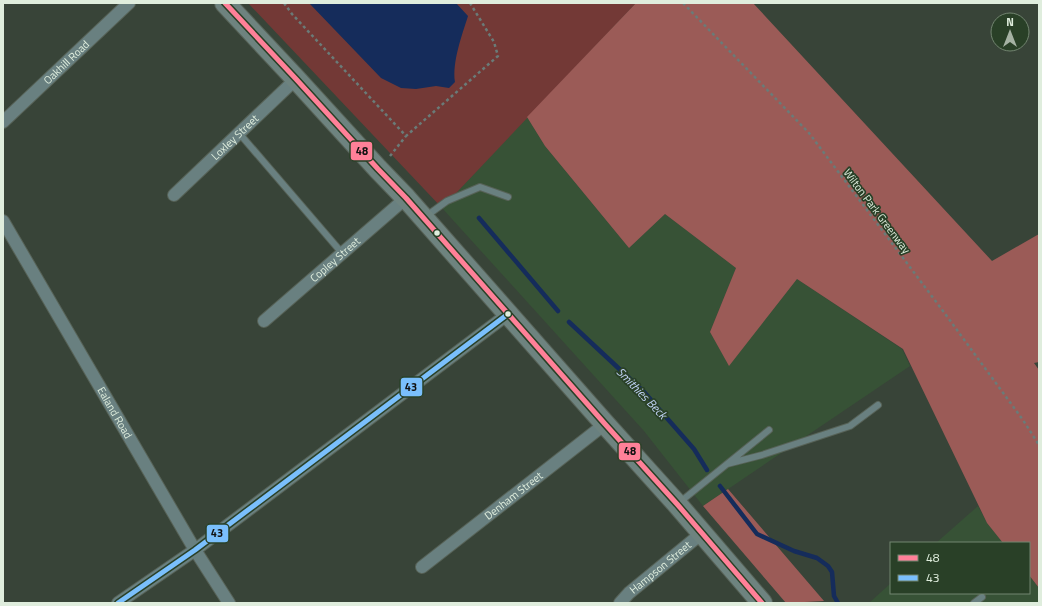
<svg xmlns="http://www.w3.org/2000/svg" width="1042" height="606" font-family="'Titillium Web',sans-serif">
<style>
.built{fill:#375236}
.green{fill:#733936}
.forest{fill:#9b5b57}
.water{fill:#152c5b}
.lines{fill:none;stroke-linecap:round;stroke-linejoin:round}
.stream{stroke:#152c5b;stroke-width:4.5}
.service-casing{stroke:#576257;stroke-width:8}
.minor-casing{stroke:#576257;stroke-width:14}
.primary-casing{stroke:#576257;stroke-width:22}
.path{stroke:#6a7b78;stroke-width:2.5;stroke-dasharray:3 3;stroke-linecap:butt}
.service{stroke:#698080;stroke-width:6}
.minor{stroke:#698080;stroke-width:12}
.primary{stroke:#6e837f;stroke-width:20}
.bus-1-casing{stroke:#294027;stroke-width:8}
.bus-2-casing{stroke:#294027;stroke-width:8}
.bus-1{stroke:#ff8098;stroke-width:5}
.bus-2{stroke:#7abffc;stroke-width:5}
.bus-dot{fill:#dfeddd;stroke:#294027;stroke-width:1.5}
.labels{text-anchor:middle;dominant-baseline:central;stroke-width:3.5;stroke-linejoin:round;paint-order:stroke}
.street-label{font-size:11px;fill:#dfeddd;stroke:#294027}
.water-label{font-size:12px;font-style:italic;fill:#c0d2f5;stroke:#294027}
.line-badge{stroke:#294027;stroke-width:1.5}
.pale-badge-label{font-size:11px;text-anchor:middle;font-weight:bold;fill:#111}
</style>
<rect width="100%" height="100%" fill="#384438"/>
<!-- built -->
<path class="built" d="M527 117 545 146 629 248 665 214 736 268 710 332 729 365 797 279 902 349 910 366 703 506 644 431 442 208Z
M978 506 987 523 1003 543H936Z
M1029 575 1039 588V603H869L891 583V593H1029Z"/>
<!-- green -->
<path class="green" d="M248 3H636L442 208Z"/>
<!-- forest -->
<path class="forest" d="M636 3H753L992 261 1039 234V362L1034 363 1039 370V588L1029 575V543H1003L987 523 903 349 797 279 729 366 710 332 736 268 665 214 629 248 545 146 527 117Z
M728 489 824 601 786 603 703 506Z"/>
<!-- water -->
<path class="water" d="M309 3H456L468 16C462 35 452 62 455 82L449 88 436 86 416 89 401 88 381 78Z"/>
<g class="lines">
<!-- stream -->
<path class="stream" d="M479 218 558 311
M569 322 644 392 694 449 707 470
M720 486 757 534 794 551 817 558 828 566 832 572 834 596 838 603"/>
<!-- service casing -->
<g class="service-casing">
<path id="service" d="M239 133 342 253
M425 217 447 201 480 187 508 197
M727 464 762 455 850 426 878 405
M680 502 769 430
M974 603 982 597"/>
</g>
<!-- minor casing -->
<g class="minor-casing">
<g id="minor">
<path id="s1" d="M3 122 129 3"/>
<path id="s2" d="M174 195 296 79"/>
<path id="s3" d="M3 221 195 550 229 603"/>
<path id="s4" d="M264 321 406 198"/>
<path id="s5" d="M422 567 605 424"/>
<path d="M118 603 195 550 508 314"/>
<path id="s6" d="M620 603 629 593 702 533"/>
</g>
</g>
<!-- primary casing -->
<g class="primary-casing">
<path id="primary" d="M225 3 296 79 378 169 406 198 605 424 677 504 762 603"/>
</g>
<!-- path -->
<path class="path" d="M284 3 292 14 406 136 498 56 494 42 470 3
M683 3 809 133 946 315 1023 420 1039 445
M390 156 406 136"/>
<!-- service -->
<use href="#service" class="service"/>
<!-- minor -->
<use href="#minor" class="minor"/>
<!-- primary -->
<use href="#primary" class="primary"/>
<!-- bus-1 casing -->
<g class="bus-1-casing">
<path id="bus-1" d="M225 3 296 79 378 169 406 198 605 424 677 504 762 603"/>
</g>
<!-- bus-2 casing -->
<g class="bus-2-casing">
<path id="bus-2" d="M118 603 195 550 508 314"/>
</g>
<!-- bus-1 -->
<use href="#bus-1" class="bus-1"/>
<!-- bus-2 -->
<use href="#bus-2" class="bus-2"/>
</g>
<!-- markers -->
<g class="bus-dot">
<circle cx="437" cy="233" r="3.5"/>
<circle cx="508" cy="314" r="3.5"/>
</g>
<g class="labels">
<!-- street labels -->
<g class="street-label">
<text stroke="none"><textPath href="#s1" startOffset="87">Oakhill Road</textPath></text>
<text stroke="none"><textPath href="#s2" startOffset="84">Loxley Street</textPath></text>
<text transform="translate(877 211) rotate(53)">Wilton Park Greenway</text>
<text stroke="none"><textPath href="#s4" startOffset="94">Copley Street</textPath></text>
<text stroke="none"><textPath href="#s3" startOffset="222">Ealand Road</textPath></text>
<text stroke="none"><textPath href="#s5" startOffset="116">Denham Street</textPath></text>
<text stroke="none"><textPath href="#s6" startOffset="54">Hampson Street</textPath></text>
</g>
<!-- water labels -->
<g class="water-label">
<text transform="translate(642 393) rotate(46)">Smithies Beck</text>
</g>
</g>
<g class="line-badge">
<rect x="350" y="141" width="23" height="20" rx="4" fill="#ff8098"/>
<rect x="400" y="377" width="23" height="20" rx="4" fill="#7abffc"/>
<rect x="618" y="442" width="23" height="19" rx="4" fill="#ff8098"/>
<rect x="206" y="524" width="23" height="19" rx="4" fill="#7abffc"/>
</g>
<g class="pale-badge-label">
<text x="362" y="155">48</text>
<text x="411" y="391">43</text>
<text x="630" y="455">48</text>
<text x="217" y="537">43</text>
</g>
<!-- border -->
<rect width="1042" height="606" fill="none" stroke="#dfeddd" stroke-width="8"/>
<!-- legend -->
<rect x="890" y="542" width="140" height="52" fill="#294027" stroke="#728570"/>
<rect x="898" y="555" width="20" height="6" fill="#ff8098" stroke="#728570"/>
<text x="926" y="562" font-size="12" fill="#dfeddd">48</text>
<rect x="898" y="575" width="20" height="6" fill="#7abffc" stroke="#728570"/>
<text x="926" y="582" font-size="12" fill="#dfeddd">43</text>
<!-- north arrow -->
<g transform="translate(1010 32)"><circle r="19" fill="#294027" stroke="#728570"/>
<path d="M0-3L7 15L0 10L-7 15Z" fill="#a5b2a3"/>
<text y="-6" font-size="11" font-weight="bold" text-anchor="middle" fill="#dfeddd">N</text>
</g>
</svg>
